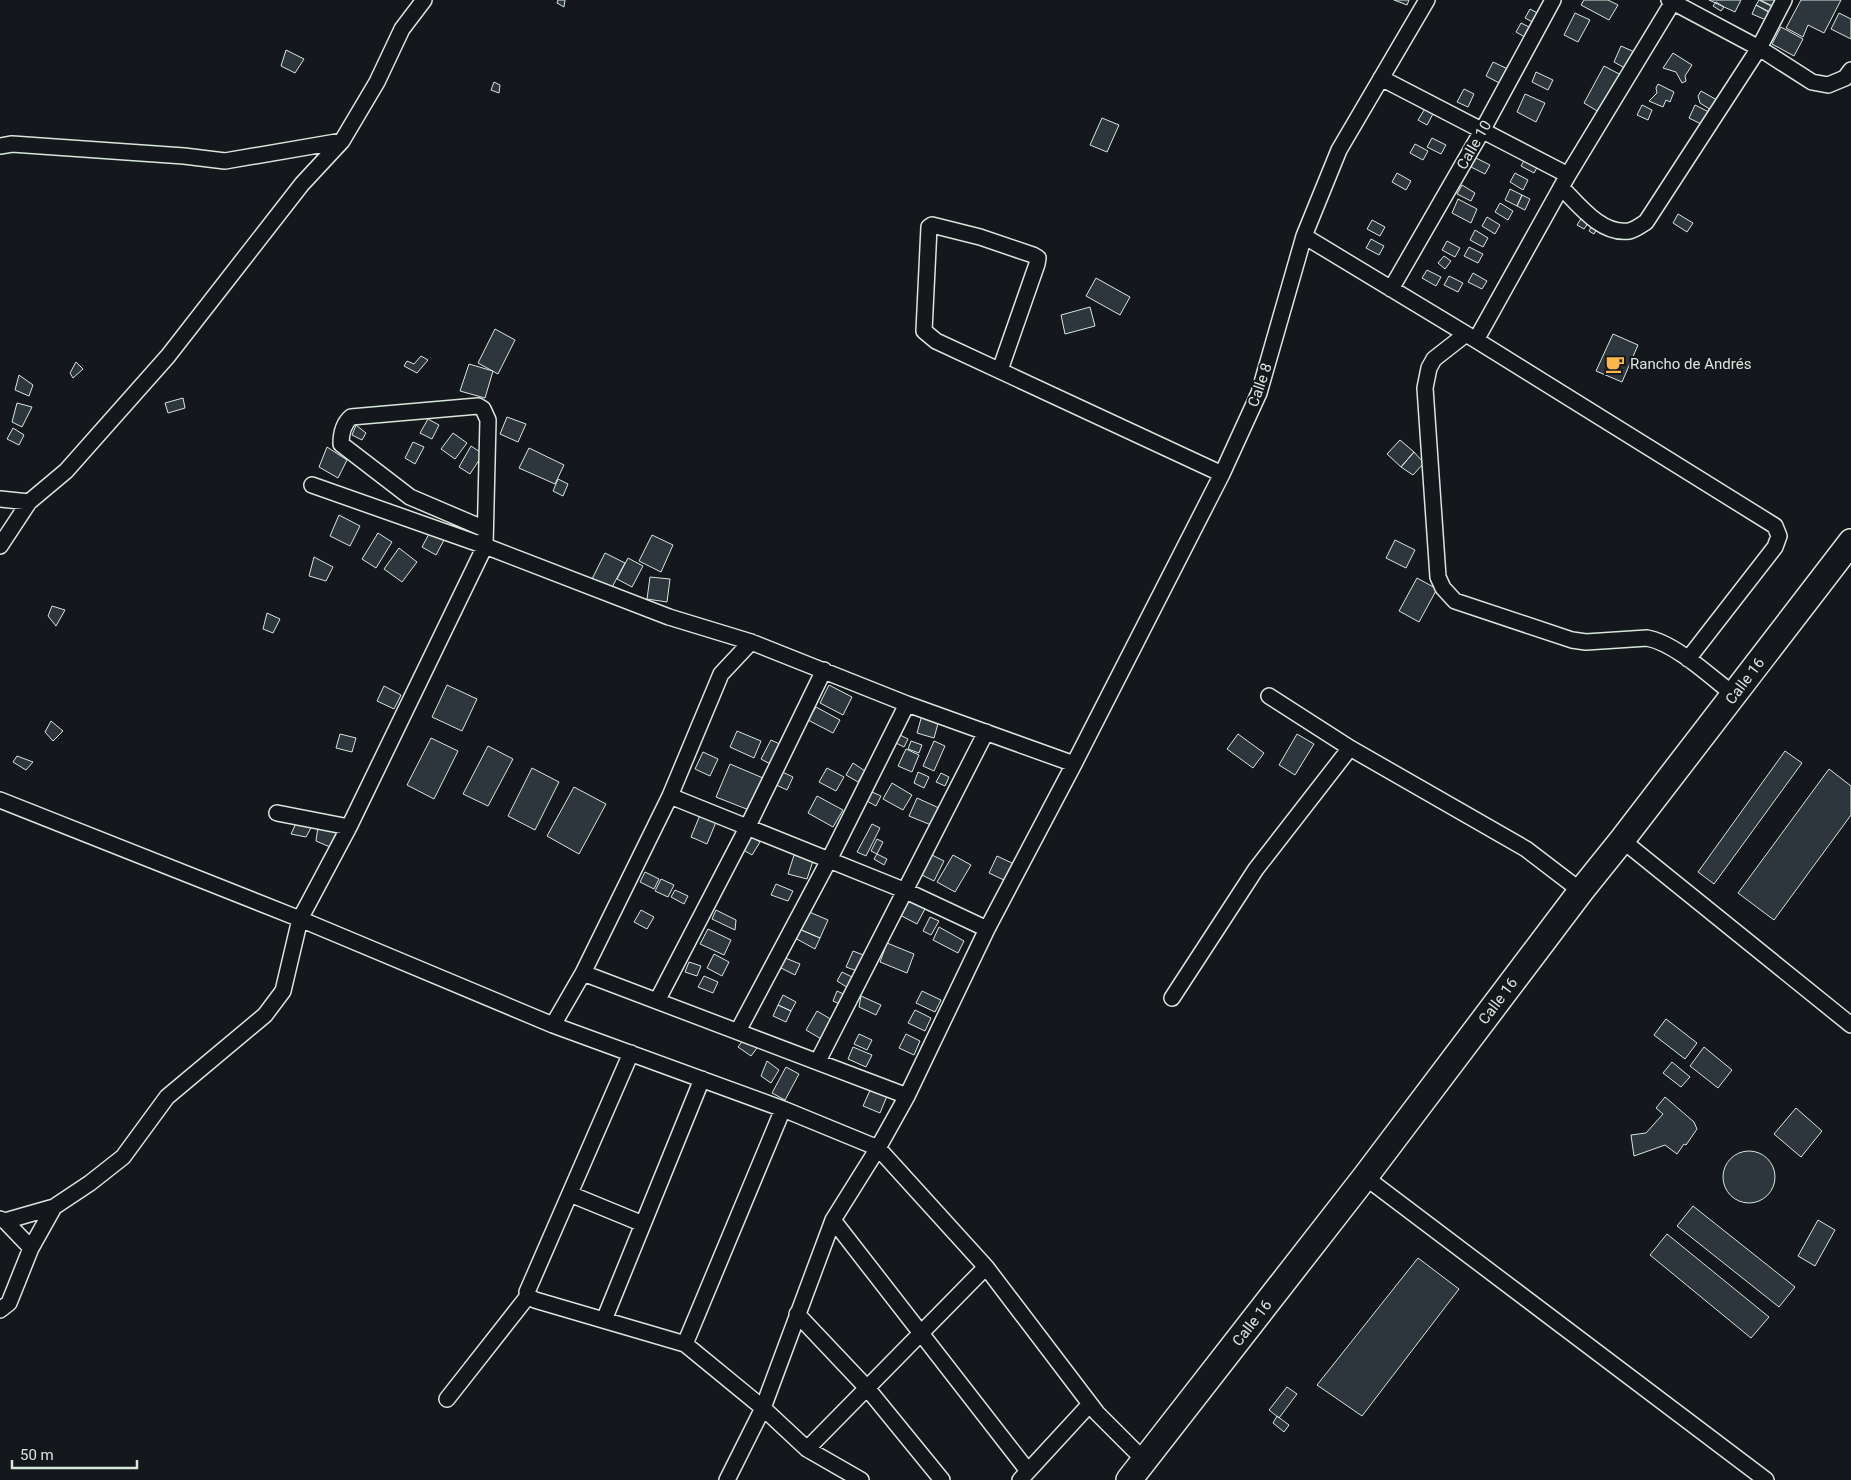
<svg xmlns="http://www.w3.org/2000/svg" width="1851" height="1480" font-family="Roboto,sans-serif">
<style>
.building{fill:#2c363c;stroke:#d8e6dc}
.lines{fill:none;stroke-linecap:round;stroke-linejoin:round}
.minor-casing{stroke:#d8e6dc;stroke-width:18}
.trunk-casing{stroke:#d8e6dc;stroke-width:28}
.minor{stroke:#14181c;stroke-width:15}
.trunk{stroke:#14181c;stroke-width:25}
.labels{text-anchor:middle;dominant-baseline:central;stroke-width:4;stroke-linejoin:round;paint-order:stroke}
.street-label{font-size:15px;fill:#d8e6dc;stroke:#14181c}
.poi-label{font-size:15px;fill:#d8e6dc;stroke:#14181c;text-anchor:start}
</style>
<rect width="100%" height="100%" fill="#14181c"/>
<!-- building -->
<path class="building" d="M558 0H565L564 7 557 3Z
M1394 0H1409L1407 5Z
M1584 0H1608L1618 5 1609 20 1581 5Z
M1709 0H1741L1735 12Z
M1759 0 1773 7 1770 13 1756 5Z
M1760 0H1781L1777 8Z
M1801 0H1841L1824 33 1808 25 1803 37 1786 28Z
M1716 2 1724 7 1721 11 1713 6Z
M1756 5 1772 13 1766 20 1752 14Z
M1530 9 1543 16 1538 25 1525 18Z
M1575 13 1590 20 1578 42 1564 35Z
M1839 13 1851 19V39L1831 29Z
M1521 23 1535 30 1530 40 1516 32Z
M1781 27 1803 39 1794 56 1772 44Z
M1621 46 1639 54 1630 71 1614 62Z
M286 50 304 59 295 73 281 66Z
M1673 53 1692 65 1685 76 1686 81 1682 83 1676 72 1663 68Z
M1493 62 1512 71 1505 86 1486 76Z
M1604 66 1625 77 1604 115 1584 103Z
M1536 72 1553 80 1548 90 1532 82Z
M494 82 500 85 499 93 491 90Z
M1658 84 1674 92 1670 102 1666 100 1663 107 1649 101 1657 93 1656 88Z
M1464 89 1474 94 1468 107 1457 102Z
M1701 91 1717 100 1711 110 1700 103 1698 96Z
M1525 94 1545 103 1536 122 1517 112Z
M1642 105 1652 110 1648 120 1637 115Z
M1695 105 1711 113 1705 126 1689 118Z
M1426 107 1434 112 1427 125 1418 120Z
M1102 118 1119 125 1107 152 1090 145Z
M1432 138 1446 145 1441 154 1427 147Z
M1415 144 1428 151 1423 160 1410 153Z
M1526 157 1539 164 1534 173 1521 166Z
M1476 158 1490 165 1485 174 1471 167Z
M1397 173 1411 181 1406 190 1392 182Z
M1515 173 1528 180 1523 190 1510 182Z
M1462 185 1475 193 1471 201 1457 194Z
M1510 189 1522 195 1517 206 1505 200Z
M1522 195 1530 199 1525 210 1517 206Z
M1458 199 1477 209 1471 223 1452 213Z
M1500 203 1513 211 1508 220 1495 212Z
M1584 214 1591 219 1584 229 1577 225Z
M1678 214 1693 223 1687 232 1673 223Z
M1487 217 1500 225 1495 234 1482 226Z
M1372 220 1385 227 1380 236 1367 229Z
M1593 224 1598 227 1594 234 1589 231Z
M1475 230 1488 238 1483 247 1470 240Z
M1371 239 1384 246 1379 255 1366 248Z
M1447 241 1460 248 1455 257 1442 250Z
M1469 247 1483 254 1478 263 1464 256Z
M1444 256 1451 261 1445 269 1438 263Z
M1427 270 1441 277 1436 286 1422 278Z
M1473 273 1487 281 1482 289 1468 282Z
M1449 276 1463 283 1458 292 1444 285Z
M1096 278 1130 297 1120 315 1086 296Z
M1090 307 1095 326 1065 334 1061 315Z
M495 329 515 340 498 374 478 363Z
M1613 334 1638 345 1622 382 1596 371Z
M421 356 428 360 417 373 404 366 407 361 414 364Z
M76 362 83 369 73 378 70 373Z
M469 364 493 371 485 398 460 391Z
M19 375 33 385 29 396 15 390Z
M183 398 185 408 168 413 165 403Z
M17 403 32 407 22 427 12 422Z
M507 417 526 424 518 442 500 434Z
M428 419 439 425 432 439 420 433Z
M356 425 366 433 362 440 352 435Z
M13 428 24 435 19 445 7 439Z
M453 433 467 443 455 459 441 449Z
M1400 440 1414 452 1401 467 1387 454Z
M413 442 424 447 415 464 405 458Z
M471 446 483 454 470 474 459 467Z
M327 447 347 460 338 478 319 467Z
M529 448 564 465 555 484 519 468Z
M1414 452 1424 463 1413 475 1401 467Z
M558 479 568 484 563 496 553 491Z
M339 515 360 526 350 546 330 536Z
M430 532 444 540 436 555 422 547Z
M378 533 392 542 376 568 362 559Z
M652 535 673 545 661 572 639 561Z
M1395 540 1415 550 1406 568 1386 558Z
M399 548 417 562 402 582 384 569Z
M605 553 625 563 610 591 591 581Z
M314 557 333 567 326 581 309 576Z
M628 558 643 566 632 587 617 579Z
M650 577 670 579 667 602 647 599Z
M1417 578 1437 589 1419 622 1399 611Z
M52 606 65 610 56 626 48 616Z
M267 613 280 619 273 633 263 629Z
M447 685 477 699 462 731 432 717Z
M829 685 852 697 843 715 820 703Z
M384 686 401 695 394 709 377 701Z
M816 707 840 720 833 733 808 720Z
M922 715 939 720 934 738 917 733Z
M51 721 63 731 53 741 45 732Z
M737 731 761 741 754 758 730 747Z
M340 734 356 738 352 752 336 748Z
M1238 734 1264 753 1253 768 1227 749Z
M1297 734 1314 744 1295 775 1279 765Z
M900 735 908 739 904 747 896 743Z
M431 738 458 751 434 799 407 785Z
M771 740 784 746 774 766 761 759Z
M911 741 922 745 919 753 908 749Z
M934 741 945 746 934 771 923 766Z
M488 746 513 759 488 806 463 794Z
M906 749 919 755 912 772 898 766Z
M1785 751 1802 763 1714 884 1698 872Z
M703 752 718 759 710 776 695 769Z
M17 756 33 762 26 770 13 762Z
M853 763 865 771 858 782 846 775Z
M730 764 763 778 749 810 716 797Z
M532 768 559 782 535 830 508 816Z
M827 768 844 777 836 791 819 782Z
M1829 769 1851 786V815L1774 920 1738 893Z
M778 770 793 777 787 790 772 783Z
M918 772 929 777 924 788 914 783Z
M941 773 949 777 945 786 936 782Z
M892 783 912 795 903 810 883 799Z
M574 787 606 804 579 854 547 836Z
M872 792 881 796 876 806 867 801Z
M817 796 843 810 833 827 808 813Z
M917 798 939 808 931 825 909 816Z
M700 815 716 822 707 844 691 837Z
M298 819 312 826 306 837 291 834Z
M872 824 880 828 866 856 857 852Z
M318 826 336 833 330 847 316 841Z
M747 835 760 842 752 855 740 848Z
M877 839 883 842 877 854 871 851Z
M795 852 814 858 807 879 788 874Z
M877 854 887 859 884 865 874 859Z
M930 854 944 861 934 881 920 874Z
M953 855 971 865 955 892 937 882Z
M997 856 1014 864 1006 881 989 873Z
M645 872 659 879 654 889 640 882Z
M661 879 674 885 668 897 655 891Z
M776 884 793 891 788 901 771 895Z
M675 890 688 896 684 904 671 897Z
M909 895 927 905 917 924 898 914Z
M641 910 654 917 647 929 634 922Z
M716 910 736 920 735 930 712 919Z
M807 911 828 920 820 938 799 929Z
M930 917 939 921 931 935 923 931Z
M939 927 964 941 958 953 933 940Z
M708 929 731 940 724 955 700 944Z
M799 929 820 938 815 949 795 938Z
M887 943 914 954 907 973 880 962Z
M853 951 866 956 860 972 846 967Z
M714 954 729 962 722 976 707 968Z
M783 957 800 964 795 975 779 967Z
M689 962 701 966 697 976 685 972Z
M842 972 856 979 850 989 837 981Z
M704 976 718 982 713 993 698 987Z
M837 991 848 996 844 1006 833 1001Z
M922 991 941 1000 935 1012 916 1003Z
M783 995 796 1002 791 1011 778 1005Z
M861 996 881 1005 876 1015 859 1007Z
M778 1005 791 1011 786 1022 773 1016Z
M915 1010 931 1018 925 1031 908 1023Z
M817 1011 834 1021 823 1040 806 1030Z
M1666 1019 1697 1043 1685 1059 1654 1035Z
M859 1034 872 1040 867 1050 854 1044Z
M906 1034 920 1041 914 1055 899 1048Z
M747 1035 760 1044 751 1056 738 1047Z
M853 1047 872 1055 866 1067 848 1059Z
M1704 1047 1732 1070 1718 1088 1690 1066Z
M767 1061 779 1070 771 1083 761 1076Z
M1672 1062 1690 1077 1681 1087 1663 1073Z
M786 1067 799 1074 785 1100 772 1093Z
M871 1088 887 1096 880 1113 863 1106Z
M1665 1097 1694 1122 1697 1129 1686 1145 1684 1144 1677 1154 1665 1145 1634 1156 1631 1135 1646 1133 1663 1114 1656 1108Z
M1796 1108 1822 1131 1801 1157 1774 1134Z
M1723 1177a26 26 0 1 1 52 0a26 26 0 1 1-52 0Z
M1693 1206 1795 1287 1779 1307 1677 1226Z
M1818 1220 1835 1230 1815 1266 1798 1256Z
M1667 1234 1769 1317 1751 1338 1650 1255Z
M1418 1258 1459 1289 1362 1416 1317 1385Z
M1287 1387 1297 1394 1279 1418 1269 1410Z
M1277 1416 1289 1425 1284 1432 1273 1423Z"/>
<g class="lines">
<!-- minor casing -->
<g class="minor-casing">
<path id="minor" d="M1669 0 1759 48 1812 82 1828 85 1845 78 1851 70
M1381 78 1568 175
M0 146 12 144 184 156 225 161 342 141
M1561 187C1578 204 1601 235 1629 231 1635 230 1641 225 1646 222L1759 48 1784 0
M1304 236 1476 340 1775 526 1779 536 1775 547 1688 659
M1391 289 1482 131 1553 0
M1466 334 1434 359 1429 368 1425 388 1438 577 1443 588 1455 601 1572 640 1586 642 1647 638C1675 643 1711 677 1734 695
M1476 340 1568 175 1674 0
M1000 370 1037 264 1038 258 1033 255 980 237 932 225 929 227 924 331 936 341 1222 474
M312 485 485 546 669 617 751 642 907 704 1074 764
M0 499 29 502
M0 546 29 502 66 471 168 356 302 184 342 141 377 82 402 29 424 0
M1269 696 1350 748 1526 849 1581 891
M670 796 906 891 987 929
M0 800 300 919 553 1025 783 1109 878 1148 986 1267 1097 1413 1144 1460
M277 813 349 827
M1622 840 1851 1025
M583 973 907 1096
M1172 998 1256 869 1350 748
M657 1001 747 828 824 670
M553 1025 583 973 670 796 721 674 751 642
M738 1031 829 860 907 704
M818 1061 986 732
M1365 1177 1766 1480
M570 1194 643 1224
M0 1219 5 1221 31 1248
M833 1220 1028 1471
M5 1221 54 1207
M528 1296 535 1300 685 1344 763 1408 807 1449 861 1480
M0 1310 9 1303 31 1248 54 1207 90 1183 123 1157 167 1097 265 1015 283 991 300 919 349 827 485 546 488 420 483 409 478 406 351 417C344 423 341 434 341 444L410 497 485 529
M797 1314 867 1388 942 1480
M604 1320 702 1079
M685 1344 783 1109
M447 1399 528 1296 527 1292 631 1053
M807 1449 986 1267
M727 1480 763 1408 833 1220 878 1148 907 1096 987 929 1074 764 1222 474 1259 393 1304 236 1339 150 1427 0
M1020 1480 1090 1404"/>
</g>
<!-- trunk casing -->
<g class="trunk-casing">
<path id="trunk" d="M1129 1480 1365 1177 1581 891 1622 840 1851 542"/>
</g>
<!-- minor -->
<use href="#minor" class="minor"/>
<!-- trunk -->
<use href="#trunk" class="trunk"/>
</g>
<!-- icons -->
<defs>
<g id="cafe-bare" transform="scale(1.5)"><path d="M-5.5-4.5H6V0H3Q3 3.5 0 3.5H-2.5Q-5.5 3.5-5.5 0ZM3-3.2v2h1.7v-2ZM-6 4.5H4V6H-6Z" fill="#ffb74d" stroke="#14181c" stroke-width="2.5" paint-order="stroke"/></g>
</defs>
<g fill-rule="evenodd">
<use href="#cafe-bare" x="1615" y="364"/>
</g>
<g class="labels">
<!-- street labels -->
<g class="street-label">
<text transform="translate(1474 145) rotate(-60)">Calle 10</text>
<text transform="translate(1260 385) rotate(-71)">Calle 8</text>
<text transform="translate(1745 681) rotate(-53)">Calle 16</text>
<text transform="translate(1498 1001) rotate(-53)">Calle 16</text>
<text transform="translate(1252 1323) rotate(-52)">Calle 16</text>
</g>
<!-- poi labels -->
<g class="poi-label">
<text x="1630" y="364">Rancho de Andrés</text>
</g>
</g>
<!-- scale -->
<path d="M12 1460v8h125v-8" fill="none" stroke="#d8e6dc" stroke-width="2.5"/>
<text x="20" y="1460" font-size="15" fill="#d8e6dc" stroke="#14181c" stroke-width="4" paint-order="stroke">50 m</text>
</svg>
